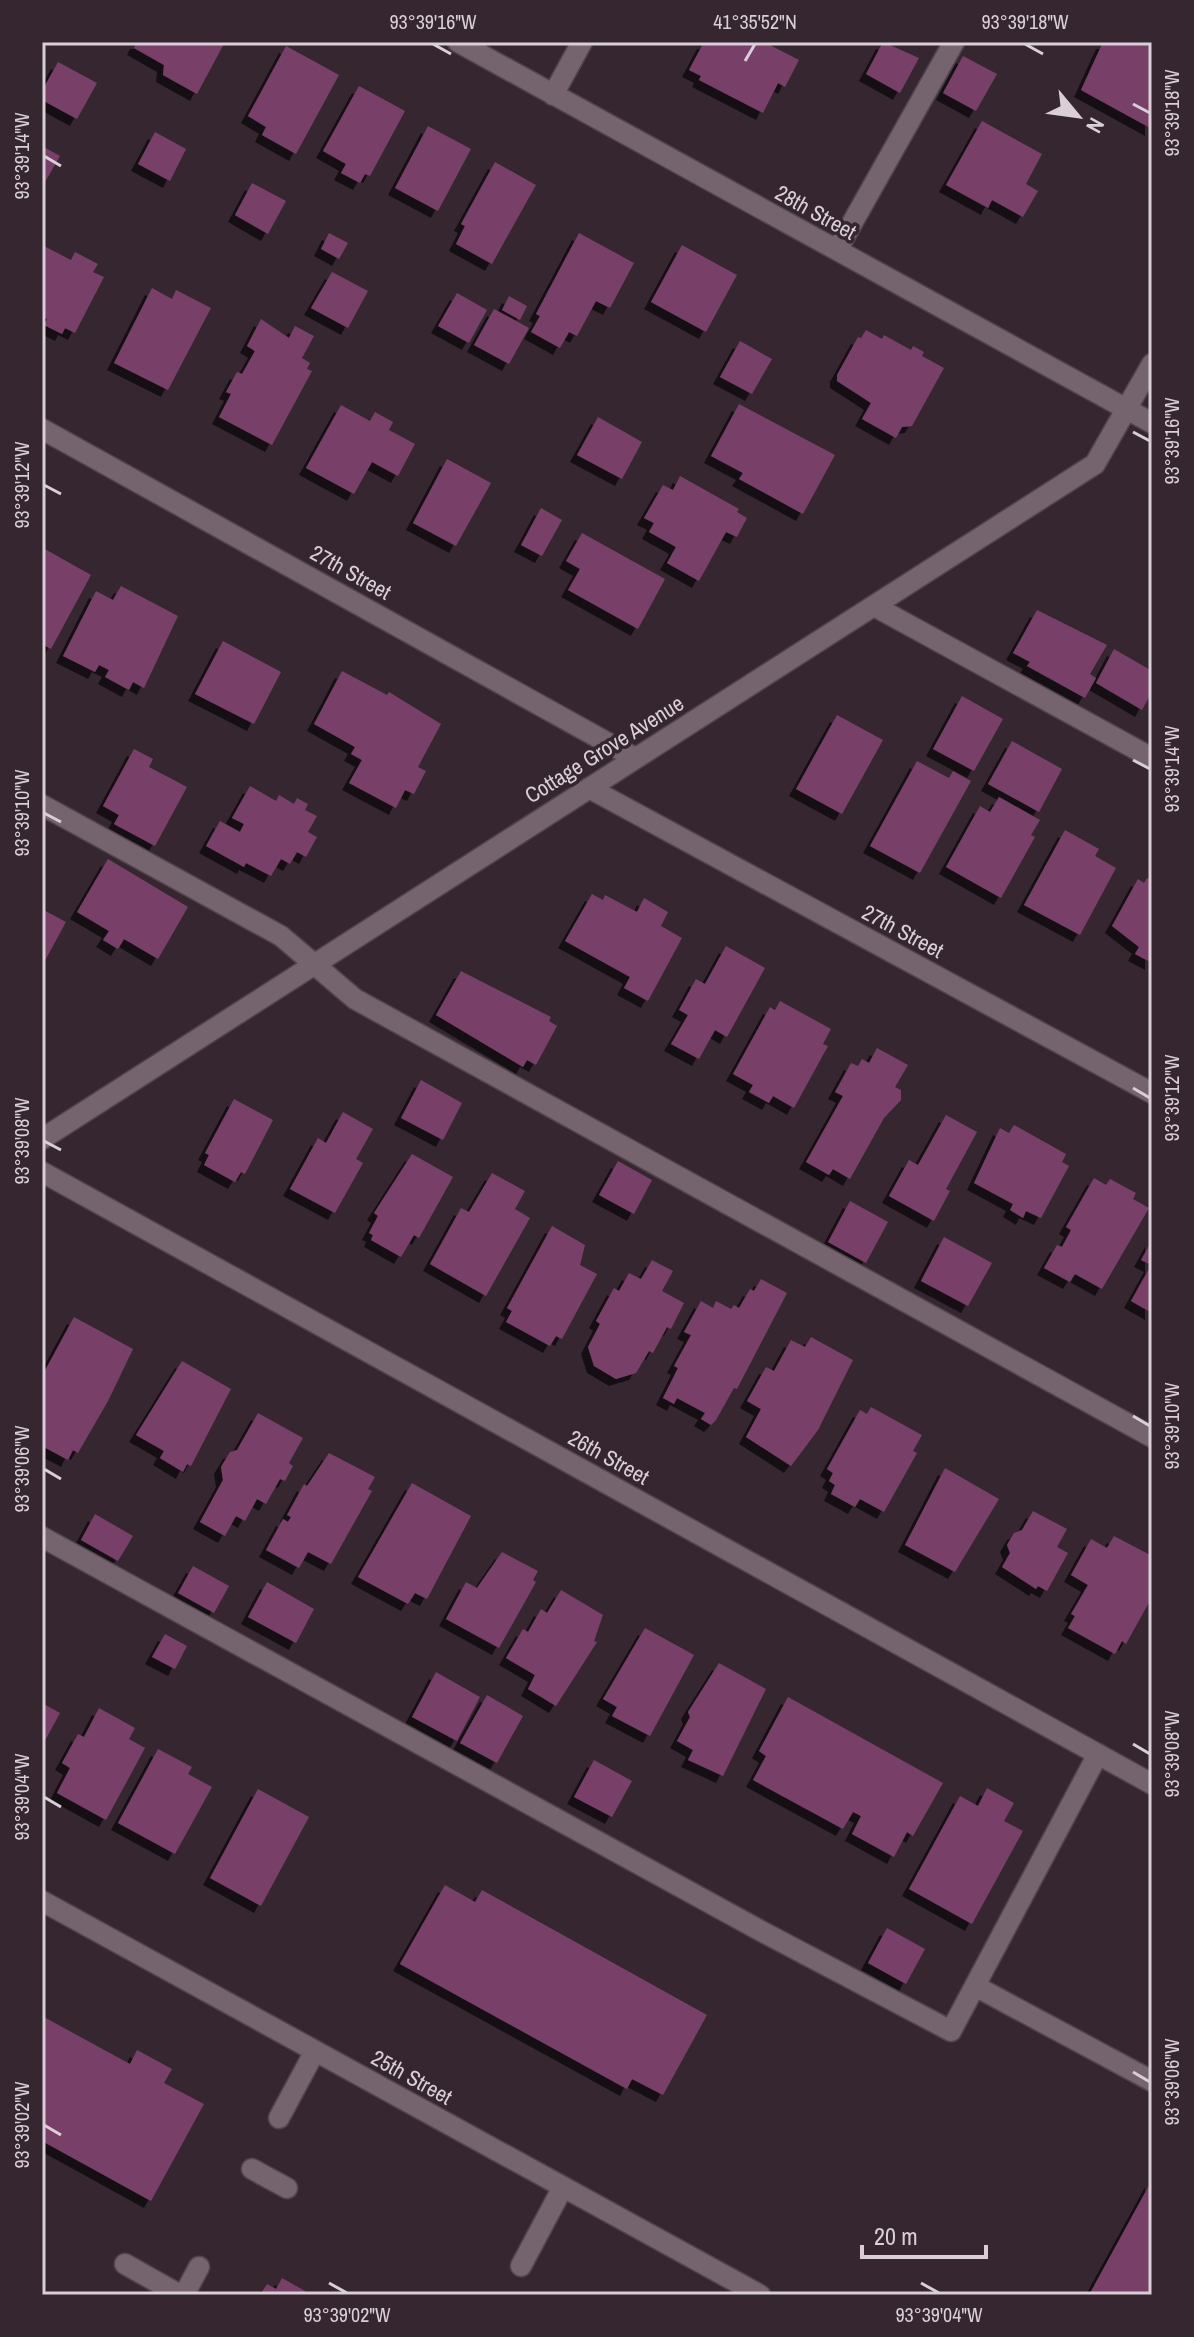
<svg xmlns="http://www.w3.org/2000/svg" width="1194" height="2337" font-family="'Archivo Narrow',sans-serif">
<style>
.building{fill:#784068;filter:url(#shadow)}
.lines{fill:none;stroke-linecap:round;stroke-linejoin:round}
.minor-casing{stroke:#51444d;stroke-width:23}
.minor{stroke:#75636e;stroke-width:20}
.ticks{fill:none;stroke:#dacfd6;stroke-width:3}
.labels{text-anchor:middle;dominant-baseline:central;stroke-width:7;stroke-linejoin:round;paint-order:stroke}
.street-label{font-size:22px;fill:#dacfd6;stroke:#352630}
.neatline{fill:none;stroke:#dacfd6;stroke-width:3}
.ticks-label{font-size:20px;text-anchor:middle;fill:#dacfd6}
</style>
<defs>
<filter id="shadow"><feDropShadow dx="-7" dy="7" stdDeviation="0" flood-color="#0009"/></filter>
</defs>
<rect width="100%" height="100%" fill="#352630"/>
<!-- building -->
<path class="building" d="M137 42H225L197 94 163 75 164 65 134 48Z
M704 42H764L799 60 785 87 778 83 763 113 699 80 701 76 689 70Z
M883 42 919 58 900 93 866 74Z
M1103 42H1152V129L1081 90Z
M286 46 339 75 296 154 262 135 266 127 248 116Z
M963 56 997 74 976 111 943 93Z
M58 62 97 83 77 119 42 100V91Z
M359 86 405 111 370 176 365 174 360 183 341 173 346 164 323 151Z
M982 121 1042 154 1026 184 1038 191 1023 217 992 200 988 208 946 185Z
M428 126 471 149 438 211 395 188Z
M155 132 186 149 170 181 138 164Z
M42 146 60 156 45 182 42 180Z
M495 162 536 185 492 264 456 244 465 226 461 224Z
M252 183 286 201 268 234 235 215Z
M329 233 348 243 339 259 321 249Z
M579 233 634 263 610 308 596 301 577 336 569 332 560 348 531 332 540 316 536 314Z
M42 245 71 260 75 252 98 264 93 272 104 277 75 333 65 328 62 334 44 325 47 319 42 316Z
M682 245 737 275 706 332 651 302Z
M332 272 368 291 348 328 311 308Z
M152 288 172 299 176 290 211 308 168 390 114 363Z
M457 293 487 310 469 343 438 326Z
M509 296 527 306 520 320 502 310Z
M494 309 529 328 509 364 474 345Z
M261 319 289 338 295 326 314 336 302 358 310 363 307 369 312 371 272 445 219 417 231 394 226 392 237 372 242 374 255 351 247 346Z
M866 330 882 339 884 335 911 350 913 346 924 352 922 356 944 368 912 426 902 427 896 438 862 419 871 403 837 381V375L858 337 861 338Z
M740 341 772 359 752 394 720 377Z
M739 404 835 455 803 514 739 479 743 473 711 456Z
M341 405 370 421 375 412 393 422 389 430 415 444 398 476 372 462 354 494 306 468Z
M598 417 642 442 622 479 577 455Z
M447 459 491 483 456 546 413 523Z
M680 476 739 509 737 512 747 518 737 537 726 532 699 581 667 563 676 547 649 532 654 523 644 518 663 485 673 490Z
M541 508 562 520 542 556 521 545Z
M582 533 665 579 638 629 568 590 580 569 566 561Z
M43 548 91 575 51 649 42 644Z
M121 586 178 616 144 688 133 682 129 690 105 677 109 670 99 665 95 672 63 656 96 591 113 600Z
M1037 610 1107 645 1090 674 1096 678 1085 698 1027 666 1030 662 1013 653Z
M223 641 281 672 254 724 195 694Z
M1114 649 1152 671V692L1142 710 1096 683Z
M342 671 387 695 389 692 441 724 418 767 426 771 414 794 405 790 396 808 349 783 362 760 351 754 355 747 314 724Z
M962 696 1003 719 974 771 933 749Z
M837 715 883 740 842 814 796 789Z
M1012 741 1062 769 1039 812 988 784Z
M134 749 153 759 149 767 187 787 155 846 114 824 119 815 103 806Z
M917 761 949 778 953 771 971 781 920 873 870 846Z
M250 786 276 801 279 795 294 804 297 798 308 804 305 810 317 816 308 832 317 837 306 857 297 852 290 864 281 859 271 876 246 863 244 867 206 846 220 821 240 832 244 824 232 818Z
M999 797 1040 820 1031 835 1035 837 1001 898 946 867 980 806 990 812Z
M1065 830 1099 849 1095 856 1116 868 1080 935 1024 905Z
M108 859 188 907 158 959 124 939 118 949 103 940 109 931 77 912Z
M1147 878 1152 880V963L1135 954 1139 947 1112 926 1138 879 1144 883Z
M592 894 603 900 605 895 637 912 644 898 668 912 661 926 682 938 648 1001 624 988 630 977 565 941Z
M42 909 66 922 42 966Z
M726 946 765 968 727 1037 715 1030 699 1059 671 1044 688 1015 679 1010 696 979 705 984Z
M461 971 551 1017 549 1021 557 1026 536 1065 527 1060 523 1067 436 1015Z
M780 1001 831 1029 823 1044 828 1046 794 1108 773 1096 769 1103 749 1092 753 1085 733 1074 770 1007 775 1010Z
M877 1048 908 1065 895 1087 901 1090V1100L884 1118 850 1179 833 1169 829 1175 806 1162 843 1096 835 1092 851 1063 858 1066 862 1059 869 1063Z
M421 1080 462 1103 443 1140 401 1118Z
M234 1099 273 1120 245 1174 241 1172 235 1182 204 1165 209 1155 205 1153Z
M343 1112 373 1129 356 1159 363 1163 335 1213 290 1189 318 1138 326 1143Z
M946 1115 977 1132 946 1189 950 1191 934 1221 889 1196 909 1160 918 1165Z
M1014 1125 1066 1154 1062 1162 1069 1166 1041 1218 1026 1211 1023 1218 1010 1210 1013 1204 974 1183 1000 1128 1009 1133Z
M412 1154 453 1177 419 1238 414 1235 401 1257 371 1240 373 1235 369 1233 378 1216 374 1213Z
M618 1161 652 1180 634 1214 599 1195Z
M492 1173 525 1191 515 1209 530 1218 486 1296 430 1264 461 1208 469 1212Z
M1094 1178 1106 1185 1110 1179 1136 1193 1133 1199 1149 1208 1102 1289 1075 1274 1070 1282 1044 1268 1057 1245 1062 1247 1071 1230 1066 1227Z
M850 1201 888 1222 866 1263 828 1242Z
M552 1226 585 1245 580 1265 597 1274 562 1339 556 1336 550 1346 506 1322 512 1311 507 1308Z
M944 1237 992 1263 968 1306 921 1281Z
M1152 1240V1313L1131 1301 1151 1265 1141 1260Z
M652 1260 673 1271 662 1291 684 1303 671 1329 667 1327 653 1353 649 1351 636 1373 616 1379 594 1366 588 1347 600 1324 596 1321 614 1288 619 1291 629 1273 641 1279Z
M761 1279 787 1293 737 1389 734 1388 716 1420 711 1425 701 1419 705 1413 677 1398 674 1404 663 1398 678 1368 674 1366 691 1335 684 1332 701 1301 713 1308 716 1301 731 1309 734 1305 739 1308 750 1289 754 1291Z
M74 1317 133 1349 108 1401 78 1453 73 1450 68 1460 42 1446V1376Z
M811 1337 853 1360 818 1430 791 1466 746 1437 761 1409 747 1401 766 1367 774 1371 791 1340 805 1347Z
M182 1361 231 1389 191 1466 187 1464 183 1472 160 1458 164 1451 136 1435Z
M871 1407 922 1435 913 1451 917 1453 884 1512 860 1499 855 1507 831 1494 835 1485 829 1481 833 1473 827 1469 860 1410 867 1414Z
M258 1413 303 1438 289 1463 293 1466 285 1481 280 1479 266 1504 257 1499 245 1521 236 1516 225 1536 200 1522 223 1480 221 1467 230 1452 237 1450Z
M329 1453 375 1477 368 1489 372 1491 331 1564 308 1552 299 1568 266 1550 283 1519 288 1522 291 1517 287 1515 304 1484 307 1486Z
M945 1468 999 1499 955 1572 905 1545Z
M412 1483 471 1516 427 1599 415 1593 408 1604 358 1577Z
M1033 1511 1067 1529 1057 1547 1068 1553 1047 1591 1038 1586 1036 1589 1002 1567 1010 1553 1007 1545 1014 1533 1022 1530Z
M95 1514 133 1536 118 1561 81 1540Z
M1114 1536 1152 1556V1597L1126 1644 1122 1641 1115 1654 1068 1628 1075 1616 1071 1614 1088 1585 1071 1575 1091 1539 1107 1548Z
M502 1552 538 1571 533 1580 536 1582 499 1648 446 1619 466 1582 477 1588Z
M193 1566 229 1586 214 1613 178 1593Z
M267 1582 314 1609 296 1643 248 1617Z
M561 1590 603 1615 594 1641 597 1642 556 1706 528 1689 535 1675 506 1658 523 1629 528 1632 541 1609 547 1613Z
M645 1628 694 1655 650 1736 612 1716 617 1707 603 1699Z
M165 1634 187 1646 175 1669 152 1657Z
M719 1663 766 1689 723 1776 688 1760 693 1750 677 1741 690 1717 688 1712Z
M436 1672 480 1697 457 1741 412 1717Z
M487 1695 523 1716 497 1763 460 1743Z
M788 1697 943 1783 913 1836 907 1832 894 1857 852 1834 861 1816 853 1812 843 1829 753 1780 766 1756 759 1751Z
M42 1703 60 1713 42 1746Z
M99 1708 135 1728 129 1739 145 1748 106 1820 57 1793 70 1768 62 1763 78 1734 84 1737Z
M158 1749 192 1767 188 1774 212 1787 175 1854 118 1823Z
M594 1760 632 1781 612 1817 574 1797Z
M987 1788 1014 1803 1004 1821 1023 1831 972 1924 909 1889 960 1796 978 1806Z
M258 1789 309 1817 261 1906 210 1878Z
M445 1885 475 1902 482 1890 707 2015 663 2095 632 2079 627 2089 400 1964Z
M887 1928 925 1949 906 1984 868 1963Z
M42 2016 130 2064 137 2050 172 2069 164 2083 204 2104 151 2201 42 2141Z
M1152 2180V2295H1089Z
M282 2278 312 2295H260L267 2284 276 2289Z"/>
<g class="lines">
<!-- minor casing -->
<g class="minor-casing">
<path id="minor" d="M458 42 1152 423
M553 95 582 42
M837 250 954 42
M42 429 635 758
M874 606 1152 758
M589 788 1152 1093
M42 805 281 936 355 999 1152 1437
M42 1139 1095 464 1152 364
M42 1172 1152 1784
M42 1537 761 1931 951 2031 1098 1754
M42 1901 760 2295
M975 1986 1152 2081
M279 2118 315 2051
M252 2169 287 2188
M125 2264 180 2295
M521 2266 563 2187
M184 2295 199 2267"/>
</g>
<!-- minor -->
<use href="#minor" class="minor"/>
</g>
<!-- ticks -->
<path class="ticks" d="M433 44 451 54M1025 44 1043 54M745 61 755 44M1133 104 1150 113M44 156 61 166M1133 432 1150 441M44 485 61 494M1133 760 1150 769M44 813 61 822M1133 1088 1150 1098M44 1141 61 1150M1133 1416 1150 1426M44 1469 61 1479M1133 1744 1150 1754M44 1797 61 1807M1133 2072 1150 2082M44 2125 61 2135M329 2283 347 2293M921 2283 939 2293"/>
<g class="labels">
<!-- street labels -->
<g class="street-label">
<text transform="translate(816 212) rotate(29)">28th Street</text>
<text transform="translate(351 572) rotate(29)">27th Street</text>
<text transform="translate(604 749) rotate(-32)">Cottage Grove Avenue</text>
<text transform="translate(903 931) rotate(28)">27th Street</text>
<text transform="translate(609 1457) rotate(29)">26th Street</text>
<text transform="translate(412 2077) rotate(29)">25th Street</text>
</g>
</g>
<!-- border -->
<rect width="1194" height="2337" fill="none" stroke="#352630" stroke-width="88"/>
<!-- north arrow -->
<g transform="translate(1078 116) rotate(119)" stroke="#352630" stroke-width="6" paint-order="stroke">
<path d="M0-6L14 30L0 20L-14 30Z" fill="#dacfd6"/>
<text y="-12" font-size="22" font-weight="bold" text-anchor="middle" fill="#dacfd6">N</text>
</g>
<!-- scale -->
<path d="M862 2245v12h124v-12" fill="none" stroke="#dacfd6" stroke-width="4"/>
<text x="874" y="2245" font-size="24" fill="#dacfd6" stroke="#352630" stroke-width="6" paint-order="stroke">20 m</text>
<rect x="44" y="44" width="1106" height="2249" class="neatline"/>
<g class="ticks-label">
<text x="433" y="29">93°39'16"W</text>
<text x="755" y="29">41°35'52"N</text>
<text x="1025" y="29">93°39'18"W</text>
<text transform="translate(1172 113) rotate(-90)" y="7">93°39'18"W</text>
<text transform="translate(22 156) rotate(-90)" y="7">93°39'14"W</text>
<text transform="translate(1172 441) rotate(-90)" y="7">93°39'16"W</text>
<text transform="translate(22 485) rotate(-90)" y="7">93°39'12"W</text>
<text transform="translate(1172 769) rotate(-90)" y="7">93°39'14"W</text>
<text transform="translate(22 813) rotate(-90)" y="7">93°39'10"W</text>
<text transform="translate(1172 1098) rotate(-90)" y="7">93°39'12"W</text>
<text transform="translate(22 1141) rotate(-90)" y="7">93°39'08"W</text>
<text transform="translate(1172 1426) rotate(-90)" y="7">93°39'10"W</text>
<text transform="translate(22 1469) rotate(-90)" y="7">93°39'06"W</text>
<text transform="translate(1172 1754) rotate(-90)" y="7">93°39'08"W</text>
<text transform="translate(22 1797) rotate(-90)" y="7">93°39'04"W</text>
<text transform="translate(1172 2082) rotate(-90)" y="7">93°39'06"W</text>
<text transform="translate(22 2125) rotate(-90)" y="7">93°39'02"W</text>
<text x="347" y="2322">93°39'02"W</text>
<text x="939" y="2322">93°39'04"W</text>
</g>
</svg>
